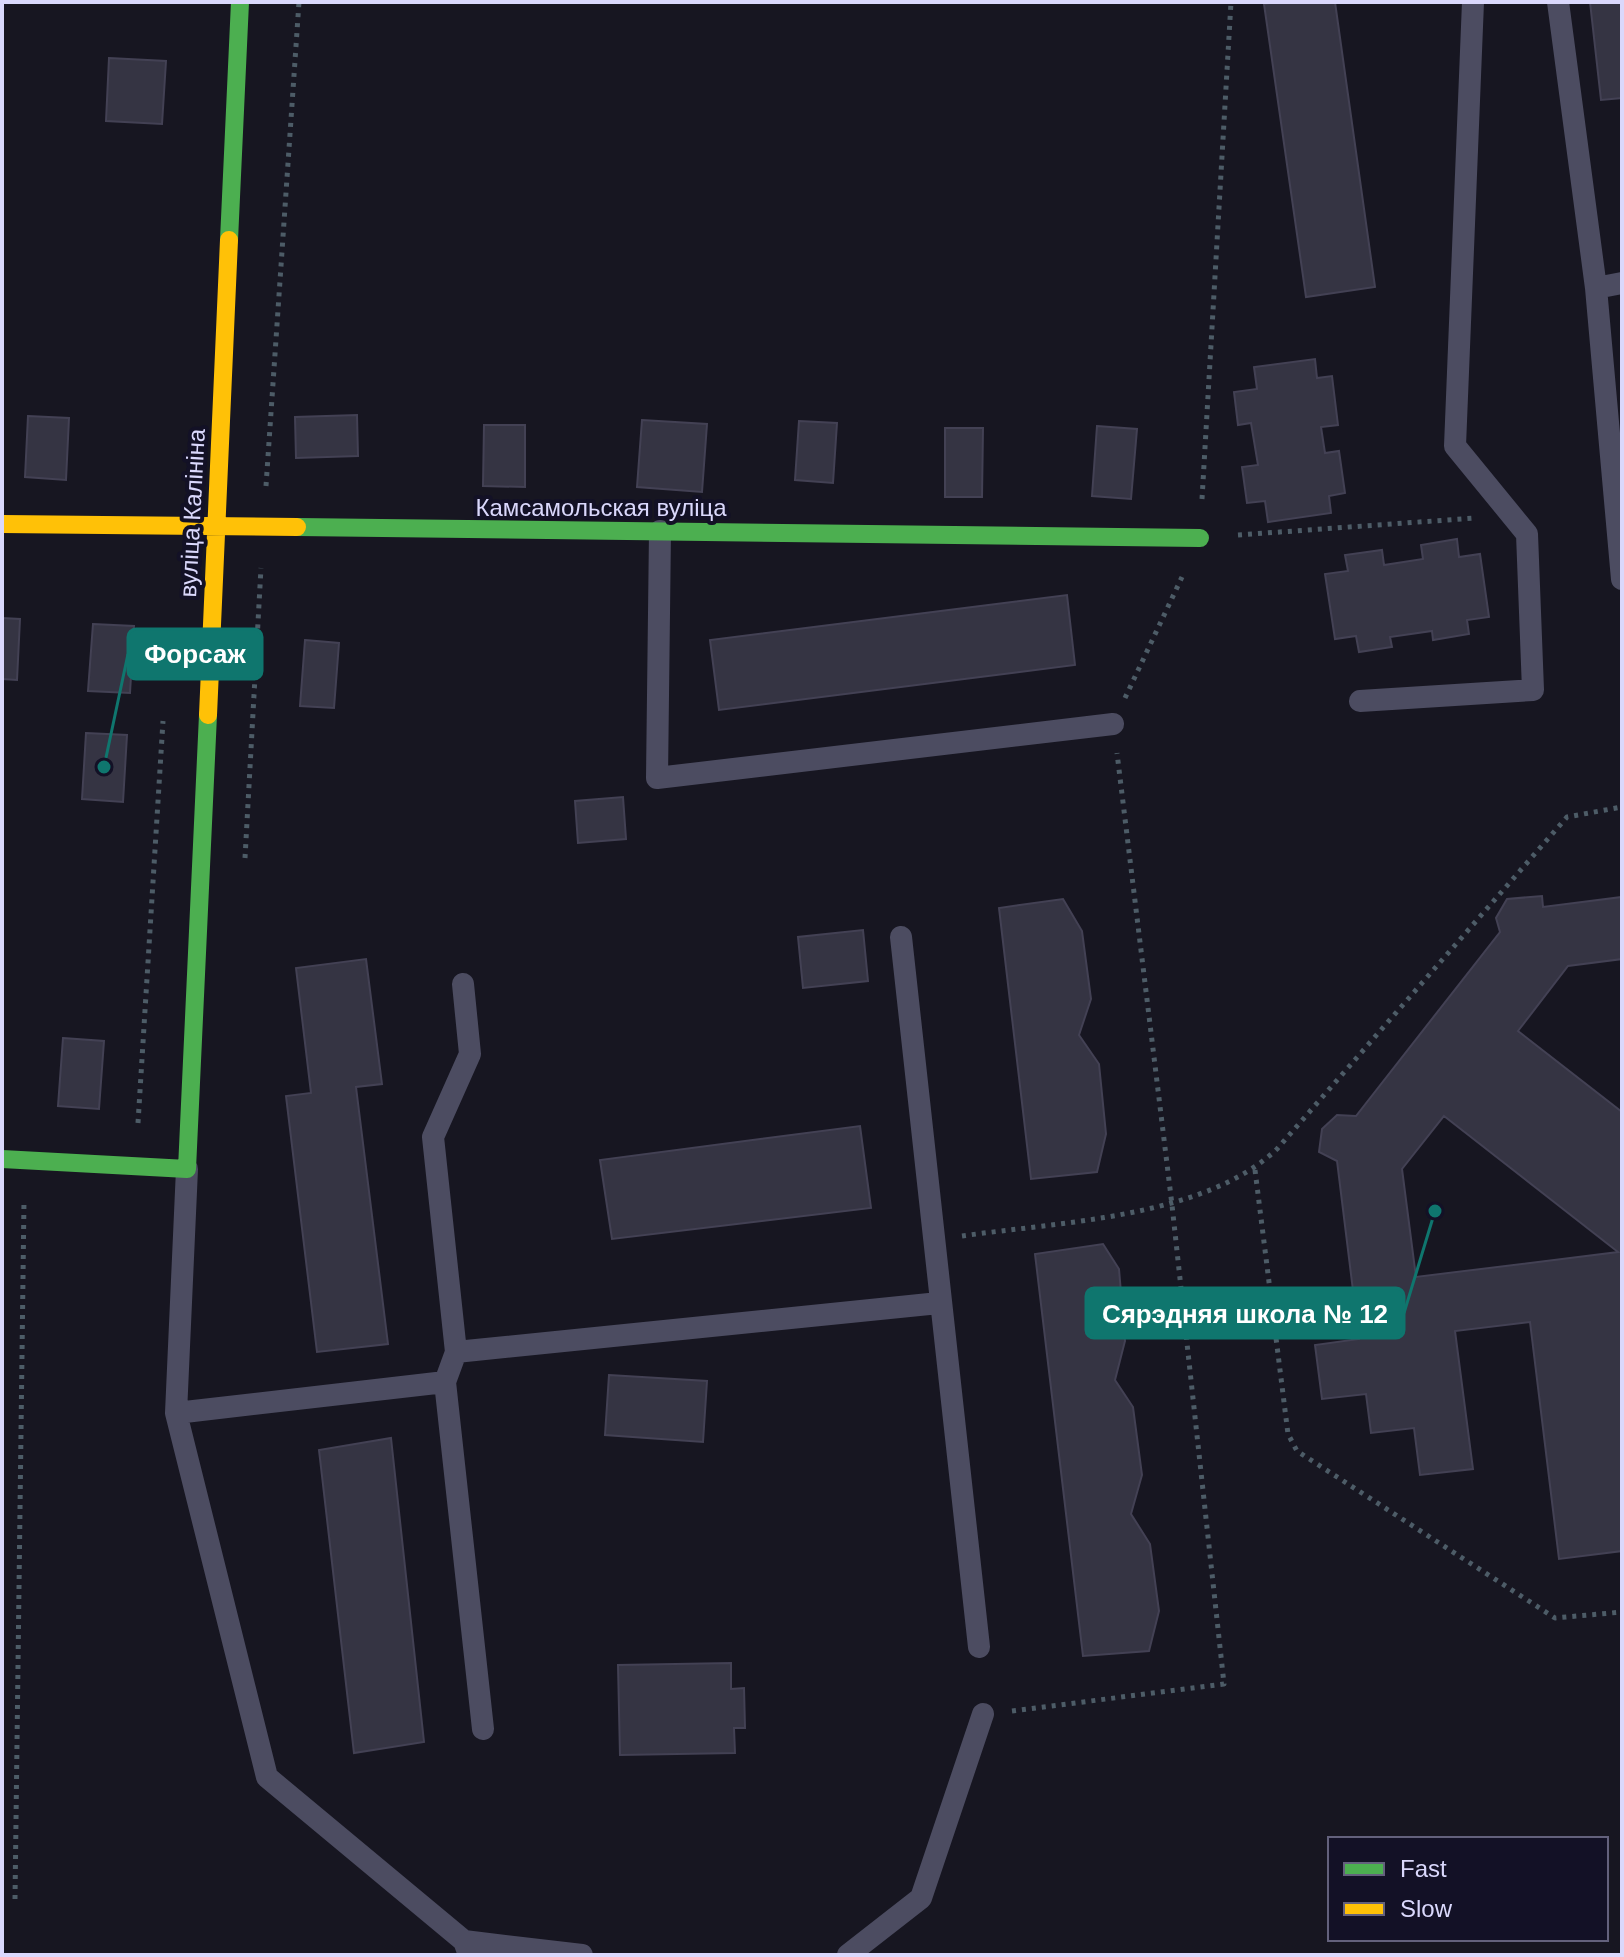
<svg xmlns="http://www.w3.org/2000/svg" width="1624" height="1957" font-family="Arial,sans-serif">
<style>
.building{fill:#353443;stroke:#434154;stroke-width:2;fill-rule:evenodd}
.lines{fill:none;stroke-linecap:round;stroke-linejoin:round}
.path{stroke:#4d5c67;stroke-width:5;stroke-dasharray:4 6;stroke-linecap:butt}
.lane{stroke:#4c4c61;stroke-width:22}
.fast{stroke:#4caf50;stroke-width:18}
.slow{stroke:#ffc107;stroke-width:18}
.labels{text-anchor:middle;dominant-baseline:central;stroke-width:8;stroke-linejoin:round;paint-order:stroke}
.street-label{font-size:24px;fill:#dad8fc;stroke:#131126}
.leader{fill:none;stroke:#0f766e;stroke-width:3}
.callout-dot{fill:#0f766e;stroke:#131126;stroke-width:3}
.callout{fill:#0f766e;stroke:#0f766e;stroke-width:3}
.callout-label{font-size:26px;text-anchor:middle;font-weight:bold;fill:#fff}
</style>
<rect width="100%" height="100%" fill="#171621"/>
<!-- building -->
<path class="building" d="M1277 2H1335L1375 287 1306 297 1264 4Z
M1590 2H1622V98L1601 100Z
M109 58 166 61 162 124 106 121Z
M1315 359 1317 378 1332 376 1338 425 1321 427 1325 453 1339 451 1345 493 1329 496 1331 513 1268 522 1265 501 1247 503 1242 467 1258 465 1251 423 1238 425 1234 392 1257 389 1254 367Z
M357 415 358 456 296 458 295 417Z
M28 416 69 418 66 480 25 477Z
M642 420 707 424 702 492 637 487Z
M799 421 837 423 833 483 795 480Z
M484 425H525V487L483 486Z
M1097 426 1137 429 1131 499 1092 496Z
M945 428H983L982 497H945Z
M1457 539 1459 557 1480 554 1489 617 1467 620 1469 634 1433 640 1432 631 1390 637 1392 647 1359 652 1356 636 1335 639 1325 574 1348 571 1345 555 1382 550 1384 565 1423 559 1421 545Z
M1067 595 1075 665 719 710 710 640Z
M2 618 20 619 17 680 2 679Z
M93 624 134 626 130 693 88 691Z
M305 640 339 643 334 708 300 706Z
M86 733 127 735 123 802 82 799Z
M623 797 626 839 578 843 575 801Z
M1542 896 1543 907 1622 897V959L1568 966 1518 1031 1622 1112V1551L1559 1559 1530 1322 1455 1331 1473 1469 1420 1475 1414 1428 1371 1433 1366 1394 1322 1399 1315 1345 1359 1339 1337 1161 1319 1152 1322 1129 1337 1115 1356 1116 1500 932 1496 918 1507 899ZM1444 1116 1618 1252 1416 1277 1402 1169Z
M1063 899 1082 931 1091 999 1079 1035 1099 1064 1106 1134 1097 1172 1031 1179 999 908Z
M863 930 868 981 803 988 798 937Z
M366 959 382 1084 356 1087 388 1344 317 1352 286 1096 311 1093 296 968Z
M63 1038 104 1041 99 1109 58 1106Z
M860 1126 871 1208 612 1239 600 1160Z
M1103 1244 1119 1269 1125 1341 1115 1380 1133 1407 1142 1475 1131 1514 1150 1544 1159 1611 1149 1651 1083 1656 1035 1254Z
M609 1375 707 1381 703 1442 605 1435Z
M391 1438 424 1742 354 1753 319 1450Z
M731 1663V1689L744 1688 745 1728H734L735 1753 620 1755 618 1665Z"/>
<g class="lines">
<!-- path -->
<path class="path" d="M266 486 299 2
M1202 499 1231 2
M1238 535 1475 518
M1125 698 1182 577
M245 858 261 568
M138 1123 163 721
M1255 1170 1288 1434 1297 1451 1555 1618 1622 1612
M962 1236C1059 1222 1204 1218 1277 1149L1567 817 1622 807
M1012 1711 1224 1684 1172 1205 1117 753
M15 1899 24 1200"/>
<!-- lane -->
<path class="lane" d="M1558 2 1596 288 1622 283
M1596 288 1622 579
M660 531 657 778 1113 724
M1360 701 1533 690 1527 534 1455 446 1473 2
M901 937 979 1647
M187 1169 176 1413 267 1777 464 1941 469 1955
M456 1352 433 1137 470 1054 463 984
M445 1382 483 1729
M176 1413 445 1382 456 1352 939 1303
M464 1941 582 1955
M848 1955 921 1898 983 1714"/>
<!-- fast -->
<path class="fast" d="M229 240 240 2
M297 527 1200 538
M2 1159 187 1169 208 715"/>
<!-- slow -->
<path class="slow" d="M2 524 297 527
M208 715 229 240"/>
</g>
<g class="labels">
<!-- street labels -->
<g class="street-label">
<text x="601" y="507">Камсамольская вуліца</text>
<text transform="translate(192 513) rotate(-87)">вуліца Калініна</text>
</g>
</g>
<!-- callouts -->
<path class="leader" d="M104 767L128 654M1435 1211L1404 1313"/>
<g class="callout-dot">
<circle cx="104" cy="767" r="8"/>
<circle cx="1435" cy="1211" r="8"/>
</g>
<g class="callout">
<rect x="128" y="629" width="134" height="50" rx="8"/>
<rect x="1086" y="1288" width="318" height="50" rx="8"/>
</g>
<g class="callout-label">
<text x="195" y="663">Форсаж</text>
<text x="1245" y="1323">Сярэдняя школа № 12</text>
</g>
<!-- border -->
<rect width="1624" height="1957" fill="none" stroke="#dad8fc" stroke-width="8"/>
<!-- legend -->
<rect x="1328" y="1837" width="280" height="104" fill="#131126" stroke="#63617c" stroke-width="2"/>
<rect x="1344" y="1863" width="40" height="12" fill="#4caf50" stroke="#63617c" stroke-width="2"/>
<text x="1400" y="1877" font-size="24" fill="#dad8fc">Fast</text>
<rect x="1344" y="1903" width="40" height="12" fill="#ffc107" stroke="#63617c" stroke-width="2"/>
<text x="1400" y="1917" font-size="24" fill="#dad8fc">Slow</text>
</svg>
